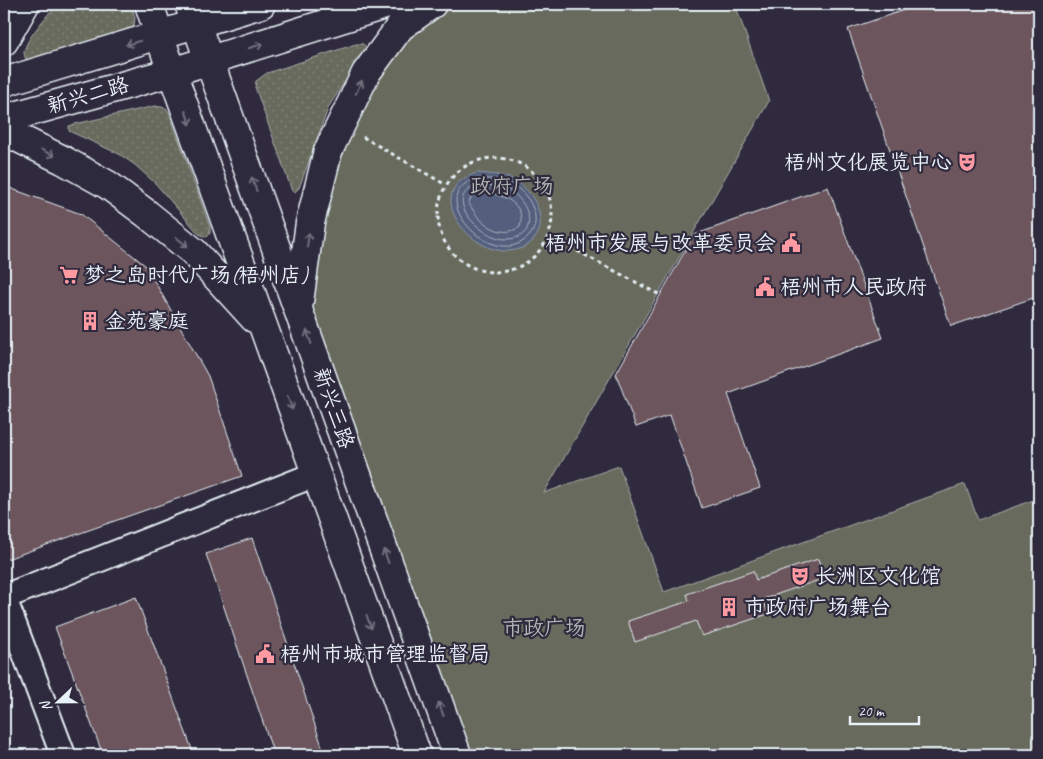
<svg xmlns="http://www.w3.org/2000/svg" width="1043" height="759" font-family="Caveat,'LXGW WenKai TC',sans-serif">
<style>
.grass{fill:url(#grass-dots);stroke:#a8aeaa}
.park{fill:#686b5d;stroke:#a8aeaa}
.water{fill:#525e7b;stroke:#8e99ad}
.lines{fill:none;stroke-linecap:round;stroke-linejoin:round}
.shore{stroke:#acb6c6;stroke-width:1}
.building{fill:#6c545c;stroke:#e8f1f8}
.street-casing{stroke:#e8f1f8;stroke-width:28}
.secondary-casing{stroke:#e8f1f8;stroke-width:31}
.path{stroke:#e8f1f8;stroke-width:3;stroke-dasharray:4 4;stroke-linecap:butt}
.street{stroke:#2f2a3d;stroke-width:24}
.secondary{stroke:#2f2a3d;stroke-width:28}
.oneway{stroke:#70707e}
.labels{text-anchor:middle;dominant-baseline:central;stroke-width:4.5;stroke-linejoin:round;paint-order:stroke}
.street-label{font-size:21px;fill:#e8f1f8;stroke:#2f2a3d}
.poi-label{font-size:21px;fill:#e8f1f8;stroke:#2f2a3d;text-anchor:start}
.park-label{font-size:21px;fill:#aeb5b2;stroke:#2f2a3d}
</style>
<defs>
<pattern id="grass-dots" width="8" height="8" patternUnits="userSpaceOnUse" patternTransform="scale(1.25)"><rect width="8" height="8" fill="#686b5d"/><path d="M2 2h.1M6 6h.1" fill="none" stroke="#7e8175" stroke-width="1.8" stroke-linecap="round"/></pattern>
</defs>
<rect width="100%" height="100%" fill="#2f2a3d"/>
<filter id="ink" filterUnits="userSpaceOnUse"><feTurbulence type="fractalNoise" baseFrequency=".02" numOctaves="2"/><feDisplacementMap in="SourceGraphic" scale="10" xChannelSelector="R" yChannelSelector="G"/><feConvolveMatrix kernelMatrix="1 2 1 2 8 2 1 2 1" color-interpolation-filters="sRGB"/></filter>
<g filter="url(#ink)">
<!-- grass -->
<path class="grass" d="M56 4H131L135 18 133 32 31 66C27 62 24 57 24 52 26 38 48 16 56 4Z
M356 44H363L367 48 368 56 342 86 329 106 299 188 295 192 292 191 255 87 256 81 267 73Z
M155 106 166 108 169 112 210 227V233L207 237 199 234 155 183 135 165 119 154 69 131V126L75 124Z"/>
<!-- park -->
<path class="park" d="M432 4H735L769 101 544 493 619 466 664 592 965 484 978 520 1039 498V755H457L298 306 310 223 366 73Z"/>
<!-- water -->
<path class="water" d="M478 173C490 174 505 175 516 181 537 194 553 230 526 246 480 272 413 189 478 173Z"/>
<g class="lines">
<!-- shore -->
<path class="shore" d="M479 178C490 179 503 180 513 185 534 197 547 229 520 243 484 262 422 191 479 178Z
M480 185C490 185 502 186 510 191 531 203 540 239 506 239 480 239 438 194 480 185Z
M480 192C499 193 527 202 520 227 500 240 478 222 469 203 470 197 475 194 480 192Z"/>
</g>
<!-- building -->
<path class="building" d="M922 4H1039V296L951 326 848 29Z
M4 186 81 214 146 266 208 376 242 476 4 560Z
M828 187 883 338 728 394 760 488 702 508 670 415 636 427 616 374 694 235Z
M252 538 325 755H274L206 554Z
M818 559 825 578 763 599 768 614 702 636 696 621 635 642 628 621 689 601 687 594 753 571 756 580Z
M136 597 194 755H103L55 627Z"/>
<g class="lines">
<!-- street casing -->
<g class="street-casing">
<path id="street" d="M4 597 316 474
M4 598 63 755"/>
</g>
<!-- secondary casing -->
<g class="secondary-casing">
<path id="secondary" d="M149 4 172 72 417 755
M189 4 457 755
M4 41 25 4
M4 82 261 4
M4 119 172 72 388 4
M4 131 63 160 108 185 147 214 194 252 254 318
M299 302 310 223 328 151 366 73 400 27 432 4"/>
</g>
<!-- path -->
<path class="path" d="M363 137 446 185
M438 215a57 57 0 1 1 114 0a57 57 0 1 1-114 0Z
M549 236 660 295"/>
<!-- street -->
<use href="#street" class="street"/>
<!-- secondary -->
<use href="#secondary" class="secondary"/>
</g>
<!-- one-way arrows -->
<defs><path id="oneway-shaft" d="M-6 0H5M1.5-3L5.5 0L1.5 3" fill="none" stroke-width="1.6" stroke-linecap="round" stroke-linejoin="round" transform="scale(1.25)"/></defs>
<g class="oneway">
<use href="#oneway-shaft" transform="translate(133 43) rotate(163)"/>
<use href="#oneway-shaft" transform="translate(256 46) rotate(-18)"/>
<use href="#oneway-shaft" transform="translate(359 87) rotate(-64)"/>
<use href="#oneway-shaft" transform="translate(188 118) rotate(70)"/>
<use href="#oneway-shaft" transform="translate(48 153) rotate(26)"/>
<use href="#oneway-shaft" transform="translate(254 184) rotate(-110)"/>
<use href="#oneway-shaft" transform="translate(308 240) rotate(-82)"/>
<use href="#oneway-shaft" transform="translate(182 242) rotate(39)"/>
<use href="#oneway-shaft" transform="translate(309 337) rotate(-109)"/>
<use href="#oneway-shaft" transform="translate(290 403) rotate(70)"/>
<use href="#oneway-shaft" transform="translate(386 556) rotate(-110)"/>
<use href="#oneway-shaft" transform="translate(369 622) rotate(70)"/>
<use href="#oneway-shaft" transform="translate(441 709) rotate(-110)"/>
</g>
</g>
<!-- icons -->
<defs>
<g id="theatre-bare" transform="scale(1.5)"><path d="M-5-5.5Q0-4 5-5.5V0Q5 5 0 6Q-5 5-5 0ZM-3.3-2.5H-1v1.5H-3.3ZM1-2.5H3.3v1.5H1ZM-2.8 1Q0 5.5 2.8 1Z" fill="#ff9aa2" stroke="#2f2a3d" stroke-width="2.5" paint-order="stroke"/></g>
<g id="civic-bare" transform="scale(1.5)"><path d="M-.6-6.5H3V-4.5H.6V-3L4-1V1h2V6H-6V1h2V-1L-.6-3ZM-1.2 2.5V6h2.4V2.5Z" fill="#ff9aa2" stroke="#2f2a3d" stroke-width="2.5" paint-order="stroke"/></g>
<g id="supermarket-bare" transform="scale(1.5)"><path d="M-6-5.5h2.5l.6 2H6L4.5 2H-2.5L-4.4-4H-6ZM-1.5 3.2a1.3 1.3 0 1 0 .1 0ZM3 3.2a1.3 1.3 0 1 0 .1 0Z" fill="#ff9aa2" stroke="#2f2a3d" stroke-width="2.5" paint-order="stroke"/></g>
<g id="building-bare" transform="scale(1.5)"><path d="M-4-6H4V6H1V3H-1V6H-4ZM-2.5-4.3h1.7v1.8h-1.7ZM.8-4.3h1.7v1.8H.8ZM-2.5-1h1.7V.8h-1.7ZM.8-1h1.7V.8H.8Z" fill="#ff9aa2" stroke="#2f2a3d" stroke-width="2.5" paint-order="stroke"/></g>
</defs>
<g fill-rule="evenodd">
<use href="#theatre-bare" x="967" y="162"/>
<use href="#civic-bare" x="791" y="243"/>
<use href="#supermarket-bare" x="69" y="275"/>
<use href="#civic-bare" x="765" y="287"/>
<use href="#building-bare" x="90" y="321"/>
<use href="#theatre-bare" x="800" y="576"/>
<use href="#building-bare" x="729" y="607"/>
<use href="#civic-bare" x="265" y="654"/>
</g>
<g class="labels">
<!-- street labels -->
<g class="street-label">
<text transform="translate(88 95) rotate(-16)">新兴二路</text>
<text transform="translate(334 408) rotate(71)">新兴三路</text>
</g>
<!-- poi labels -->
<g class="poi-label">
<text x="952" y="162" text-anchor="end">梧州文化展览中心</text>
<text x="776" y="243" text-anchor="end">梧州市发展与改革委员会</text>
<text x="84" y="275">梦之岛时代广场(梧州店)</text>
<text x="780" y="287">梧州市人民政府</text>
<text x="105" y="321">金苑豪庭</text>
<text x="815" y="576">长洲区文化馆</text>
<text x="744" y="607">市政府广场舞台</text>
<text x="280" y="654">梧州市城市管理监督局</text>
</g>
<!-- park labels -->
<g class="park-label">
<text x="512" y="186">政府广场</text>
<text x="544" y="628">市政广场</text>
</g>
</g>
<!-- margin -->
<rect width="1043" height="759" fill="none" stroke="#2f2a3d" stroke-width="20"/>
<rect x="10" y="10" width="1023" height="739" fill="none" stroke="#e8f1f8" stroke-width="2" filter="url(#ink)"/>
<!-- north arrow -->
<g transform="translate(58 702) rotate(248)" stroke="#2f2a3d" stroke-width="4" paint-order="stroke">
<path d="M0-4L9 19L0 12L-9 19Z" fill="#e8f1f8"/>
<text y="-8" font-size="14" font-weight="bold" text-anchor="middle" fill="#e8f1f8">N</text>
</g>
<!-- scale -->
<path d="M850 716v8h69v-8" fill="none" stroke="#e8f1f8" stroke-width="2.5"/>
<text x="858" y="716" font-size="15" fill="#e8f1f8" stroke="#2f2a3d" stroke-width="4" paint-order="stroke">20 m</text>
</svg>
